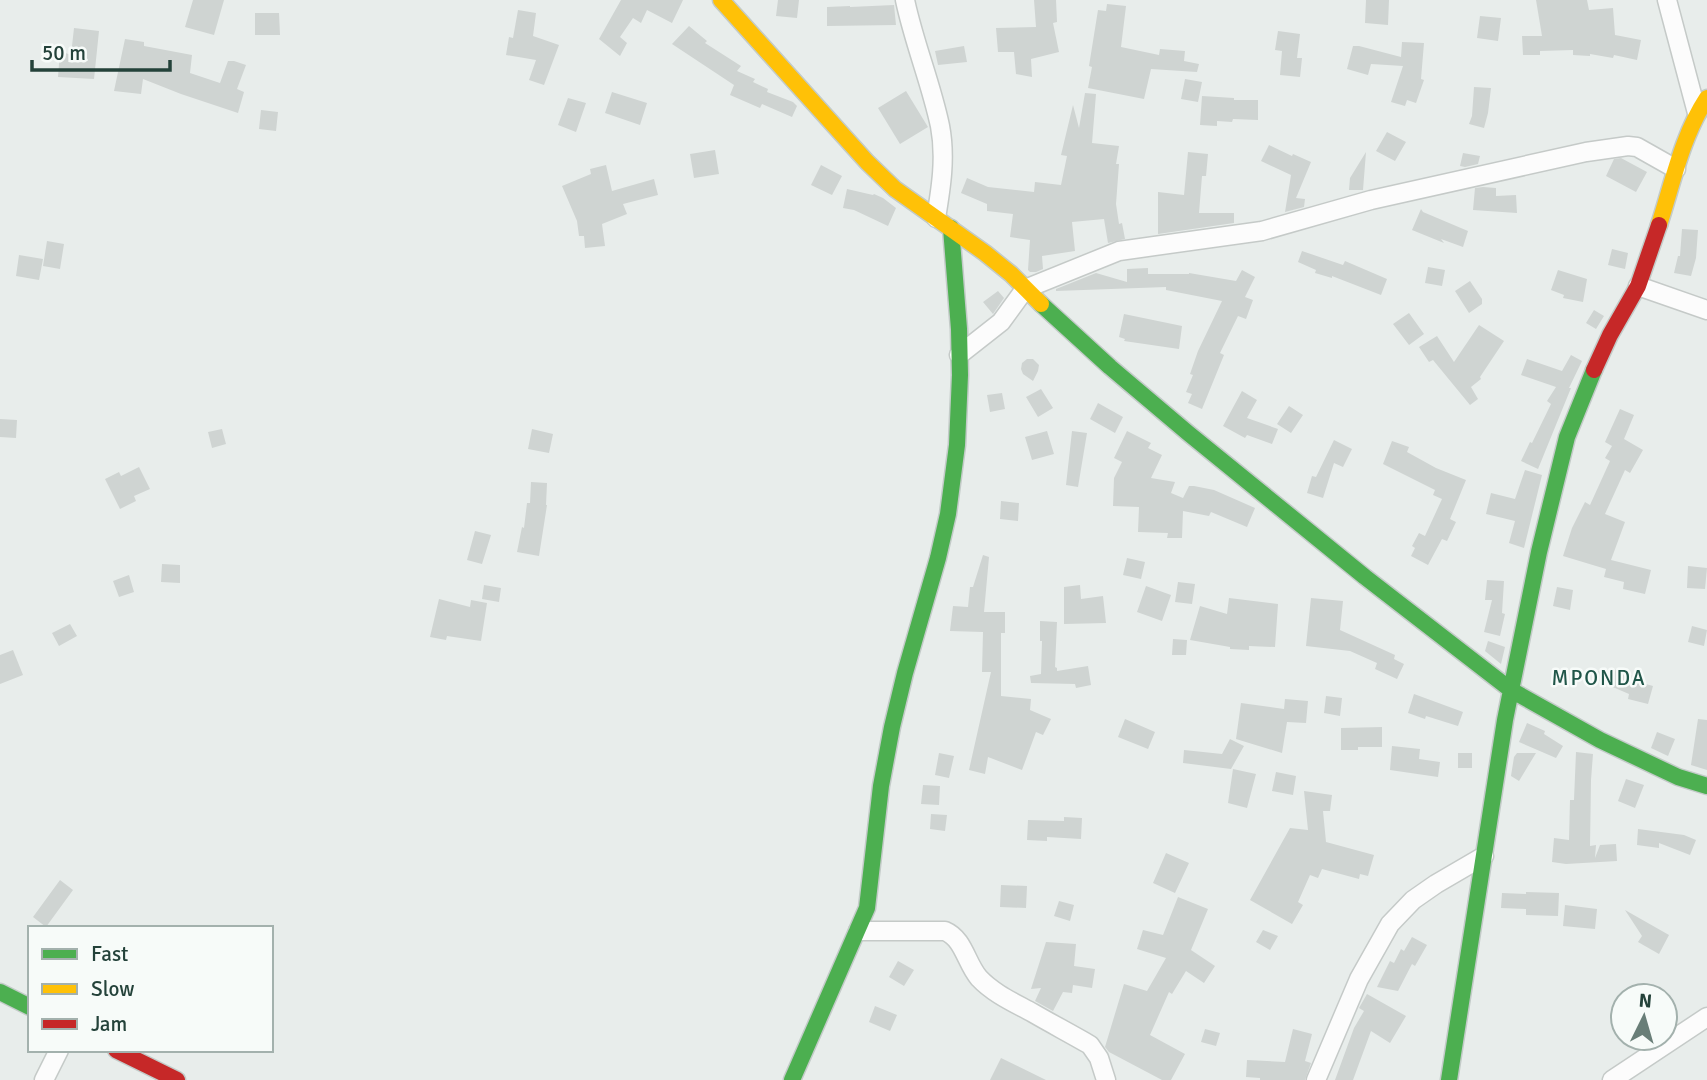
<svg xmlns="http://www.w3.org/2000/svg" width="1707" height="1080" font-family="Signika,sans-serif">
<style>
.building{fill:#cfd4d2}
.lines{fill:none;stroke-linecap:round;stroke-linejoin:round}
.street-casing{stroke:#c5cac8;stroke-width:21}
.fast-casing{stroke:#c3cbc8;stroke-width:19}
.slow-casing{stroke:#c3cbc8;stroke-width:19}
.jam-casing{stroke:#c3cbc8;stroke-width:19}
.street{stroke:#fcfcfc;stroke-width:18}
.fast{stroke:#4caf50;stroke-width:16}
.slow{stroke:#ffc107;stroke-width:16}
.jam{stroke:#c62828;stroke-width:16}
.labels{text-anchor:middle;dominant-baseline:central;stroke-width:5;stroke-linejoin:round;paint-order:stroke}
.quarter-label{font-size:21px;letter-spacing:2px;fill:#1f5548;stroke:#f7fbf9}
</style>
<rect width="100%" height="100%" fill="#e8edeb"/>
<!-- building -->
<path class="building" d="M193 0H224L214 35 185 27Z
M621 0H683L672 23 647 10 641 23 633 18 620 37 627 43 620 56 599 39Z
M778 0H799L797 18 776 16Z
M1034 0H1056L1057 22 1053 23 1059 52 1031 59 1032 77 1016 74 1014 52H998L996 28 1036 27Z
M1366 0H1389L1388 25 1365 23Z
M1536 0H1587L1589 10 1613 8 1615 35 1641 40 1637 60 1614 55 1613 58 1590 54V56L1573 55V50L1540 51V55H1523L1522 36H1542Z
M1107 4 1126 6 1121 47 1159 55 1160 49 1185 51 1184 61 1199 64 1197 72 1151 69 1144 99 1088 88 1092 67 1089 66 1098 10 1106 11Z
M894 5 896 25 827 26V7L850 6V7Z
M518 10 536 13 533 36 559 45 544 85 529 80 536 60 506 55 509 37 513 38Z
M255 13H279L280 35H255Z
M1480 16 1501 18 1498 41 1477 38Z
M689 26 707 41 705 43 741 66 737 71 755 79 753 82 768 89 767 92 793 102 797 106 792 117 762 104 760 108 730 95 734 85 672 44Z
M74 28 99 31 94 79 58 77 60 51 71 55Z
M1278 31 1300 34 1297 58H1302L1300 77 1280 75 1282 51 1275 50Z
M125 39 144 42V46L192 55 190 73 220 83 228 61H234L246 65 237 89 244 92 238 113 181 94 143 79 141 94 114 91Z
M1402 42 1424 43 1421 79 1424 80 1416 103 1407 100 1405 106 1391 102 1403 66 1371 64 1368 75 1347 69 1353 46H1359L1401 57Z
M964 46 967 62 938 65 935 51Z
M1185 79 1202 82 1198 102 1181 99Z
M1474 87 1491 88 1488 113 1484 128 1469 124 1472 116Z
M906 91 928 127 900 144 878 108Z
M612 92 647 103 640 125 605 113Z
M1085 93 1096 94 1092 143 1119 146 1116 164H1119L1116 204 1119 224 1122 223 1125 239 1108 243 1104 219 1072 222 1075 251 1042 256 1043 269 1036 272H1030L1028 270 1030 240 1010 237 1013 214 987 211V204L961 193 967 178 988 187 1034 192 1035 182 1061 185 1067 156 1061 155 1073 105 1079 128Z
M1202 96 1234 98V100H1258V120L1233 119 1232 122 1217 121V126L1200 125Z
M568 98 586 103 576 132 558 125Z
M261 110 278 112 276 131 259 129Z
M1387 132 1406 142 1395 161 1376 151Z
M1269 145 1292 156 1293 154 1311 162 1296 198 1305 199 1304 207 1285 212 1291 175 1261 161Z
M715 150 719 174 694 178 690 154Z
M1188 152 1208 154 1206 176H1202L1199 213H1234V223L1158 234V192L1184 195Z
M1366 152 1363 190H1349L1350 178Z
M1463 153 1480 156 1478 164 1465 167 1460 166Z
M1621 158 1647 172 1636 192 1606 176 1614 159Z
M606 165 612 191 654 179 658 195 623 204 627 214 602 224 605 246 585 248 584 236H579L577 221 562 186 591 174 590 169Z
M821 165 842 176 832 195 811 185Z
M1483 187 1496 188V196L1516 195 1517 213 1473 210 1475 188Z
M847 189 873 195 874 194 883 198 896 208 888 226 854 210 843 208Z
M1421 209 1423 212 1468 231 1463 247 1441 239 1444 243 1412 230Z
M1682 229 1698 230 1696 258 1691 276 1674 273 1678 256H1680Z
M47 241 64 244 60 269 43 266Z
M1612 249 1628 253 1625 269 1608 265Z
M1302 251 1343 265 1345 261 1387 279 1381 295 1332 276V278L1315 273 1316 270 1298 262Z
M19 255 43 259 39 280 16 276Z
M1428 267 1445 270 1442 286 1425 283Z
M1148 268V274H1189V273L1236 281 1242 270 1255 277 1245 297 1253 300 1246 319 1238 316 1220 353 1224 355 1202 409 1188 403 1192 394 1186 392 1193 375 1190 374 1198 351 1222 301 1166 290V287L1056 291V289L1096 273 1127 282V269Z
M1558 270 1587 279 1583 302 1563 298 1564 295 1551 290Z
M1470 281 1482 299V304L1469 313 1455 291Z
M998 291 1004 298 993 314 983 302Z
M1594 310 1604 316 1596 329 1586 323Z
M1409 313 1424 334 1409 345 1393 324Z
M1124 314 1182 326 1179 349 1124 341 1125 339 1119 337Z
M1479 325 1504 341 1480 377 1481 379 1471 387 1478 399 1470 405 1433 360 1429 362 1419 347 1437 336 1454 362Z
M1571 355 1582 361 1569 388H1571L1538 469 1521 461 1530 442 1532 443 1551 404 1547 401 1556 387 1521 375 1527 359 1562 371Z
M1027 359H1033L1039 365 1038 371 1033 381 1023 374 1021 369 1022 363Z
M1041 389 1053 408 1038 417 1026 397Z
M1242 391 1257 400 1247 418 1278 429 1272 444 1247 435 1245 438 1223 426Z
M1002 393 1005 409 990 412 987 395Z
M1098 403 1123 417 1115 433 1090 419Z
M1289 406 1303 415 1291 433 1277 424Z
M1620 409 1634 415 1624 439 1643 450 1630 473 1625 470 1605 514 1625 522 1611 560 1651 570 1645 594 1623 589 1624 582 1604 577 1606 569 1563 556 1572 528 1585 502 1590 505 1610 461 1605 458 1612 446 1605 442Z
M0 419 17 420 16 438 0 437Z
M222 429 226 444 212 448 208 432Z
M532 429 553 434 549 453 528 449Z
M1047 431 1054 454 1032 460 1025 437Z
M1072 431 1087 433 1078 487 1066 485Z
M1127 431 1151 443 1148 448 1162 455 1151 478 1175 482 1171 493 1183 498 1189 486H1194L1214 490 1255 508 1247 527 1211 512 1209 516 1183 511 1182 538H1167L1168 533 1138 532 1139 507 1113 506 1114 478 1122 462 1114 458Z
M1334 440 1352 449 1343 467 1334 463 1323 498 1307 493 1312 476 1316 477Z
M1392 441 1409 447 1407 452 1436 468 1466 480 1450 519 1456 522 1447 541 1442 539 1428 565 1411 556 1415 548 1412 546 1419 533 1425 536 1442 499 1433 495 1435 490 1383 464Z
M139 467 150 489 134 496 136 501 120 509 105 479 119 472 121 476Z
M1525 470 1542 475 1524 548 1509 543 1515 521 1486 514 1491 493 1515 499Z
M531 482 547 483 546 505H547L539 556 517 552 522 527 524 528 527 503H530Z
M1001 501 1019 503 1018 521 1000 519Z
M475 531 491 535 482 564 467 560Z
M983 555 989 557 984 612H1005V633H1001V696L1031 699 1030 710 1051 719 1043 735 1036 732 1022 770 988 757 985 774 969 770 991 672H982L983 632 950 631 953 606 968 607 970 587H973Z
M1127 558 1145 562 1141 579 1123 575Z
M162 564 180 565V583L161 582Z
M1688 566 1707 568 1705 589 1687 588Z
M129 575 134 592 119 597 113 581Z
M1487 580 1504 581 1502 613 1505 614 1500 636 1484 632 1492 600H1485Z
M1178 582 1195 584 1192 604 1175 602Z
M484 585 501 588 499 602 482 599Z
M1080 585 1081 599 1103 596 1106 623 1064 624V587Z
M1146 586 1171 595 1162 621 1137 612Z
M1557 587 1573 590 1570 610 1553 606Z
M1229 598 1278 604 1275 647 1249 646V650L1230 649V647L1190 640 1200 606 1227 614Z
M1311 598 1343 601 1340 630 1395 655 1394 659 1404 664 1397 679 1375 669 1377 663 1350 651 1306 646Z
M439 599 470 607 471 600 487 603 481 641 447 636 446 640 430 637Z
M1040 621 1057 622 1055 667 1057 668V671L1088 666 1091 685 1076 688 1075 684 1031 683 1030 676 1041 674 1042 641H1040Z
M70 624 77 636 59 646 52 633Z
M1692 626 1707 630 1704 646 1688 642Z
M1173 639 1187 640 1186 655H1172Z
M1488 641 1505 647 1501 664 1485 651Z
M13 650 23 675 0 684V655Z
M1616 669 1633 676 1631 680 1653 686 1648 704 1628 699 1629 694 1594 679 1597 671 1613 675Z
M1414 694 1463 712 1458 726 1426 716 1425 719 1408 713Z
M1326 696 1342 698 1340 716 1324 713Z
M1285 699 1308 701 1306 723 1287 722 1282 753 1236 739 1241 703 1284 709Z
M1125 719 1155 732 1148 749 1118 737Z
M1698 719 1707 720V770L1691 765Z
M1527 723 1545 731 1544 734 1563 746 1556 758 1519 742Z
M1382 727V747H1358V750H1341V728Z
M1657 732 1675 739 1668 756 1651 748Z
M1230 739 1244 746 1231 769 1183 763 1184 750 1222 754Z
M1392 746 1420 749 1419 759 1440 762 1438 777 1390 770Z
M1576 752 1593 754 1591 780 1590 846 1596 845 1595 858 1600 845 1616 844 1617 861 1566 864 1552 862 1554 838 1569 840 1570 800H1574Z
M939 753 954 756 949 778 935 775Z
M1458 753H1472V768H1458Z
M1517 753H1536L1519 781 1511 776 1514 757Z
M1233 769 1256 774 1247 808 1228 803Z
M1276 772 1296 776 1293 795 1272 791Z
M1626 779 1644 785 1635 808 1618 801Z
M923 785 940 786 939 805 921 804Z
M1304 791 1332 795 1330 811H1323L1326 842 1374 855 1368 876 1360 874 1359 879 1322 869 1318 878 1310 875 1298 902 1303 905 1292 924 1250 900 1290 828 1308 830Z
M931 814 947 815 945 831 930 829Z
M1064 817 1082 818 1081 839 1047 837V841L1027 840 1028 820 1064 821Z
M1638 829 1684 835 1696 840 1690 855 1659 843V848L1637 845Z
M1166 853 1189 863 1175 893 1153 883Z
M60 880 73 890 46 927 33 917Z
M1001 885 1027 886 1026 908 1000 907Z
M1526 892 1559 893 1558 916 1526 915V909L1501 908 1502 893 1526 894Z
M1178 897 1208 909 1191 950 1215 966 1204 983 1186 971 1172 994 1169 992 1150 1035 1185 1054 1171 1080H1162L1109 1052 1105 1047 1124 984 1147 991 1166 958 1137 949 1143 930 1163 935Z
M1059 901 1074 905 1070 921 1054 916Z
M1565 905 1597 909 1595 929 1563 926Z
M1625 910 1669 935 1659 954 1638 942 1642 936Z
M1263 930 1278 936 1270 950 1256 942Z
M1412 937 1427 945 1415 966 1412 964 1398 991 1377 987 1390 961 1394 963 1401 949 1404 951Z
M1046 942 1076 944 1074 966 1095 969 1092 988 1073 985 1072 993 1063 992 1053 1011 1035 1001 1041 988 1031 989Z
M898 961 914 970 904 986 889 977Z
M1367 994 1406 1016 1390 1043 1371 1031 1353 1080H1335L1354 1028 1364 1011 1359 1008Z
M875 1006 897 1015 890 1031 869 1022Z
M1205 1029 1220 1033 1216 1046 1201 1042Z
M1293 1029 1312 1034 1305 1061 1311 1063 1305 1080H1260V1078L1246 1077 1247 1060 1285 1062Z
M1001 1058 1046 1080H990Z"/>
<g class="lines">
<!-- street casing -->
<g class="street-casing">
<path id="street" d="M905 0C914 43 931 83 940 126 946 157 941 188 936 218
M1667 0 1697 113
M1638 286 1707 310
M959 355 1001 322 1025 289 1119 251 1262 231 1371 200 1586 152 1628 146 1637 147 1676 169
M858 931H945C964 939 966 963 979 978 994 994 1015 1003 1033 1013 1052 1024 1071 1034 1090 1045L1099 1058 1106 1080
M44 1080 59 1050
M1316 1080 1359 979 1390 924 1413 900 1436 884 1484 856
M1612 1080 1707 1017"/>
</g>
<!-- fast casing -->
<g class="fast-casing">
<path id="fast" d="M1041 304 1110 367 1188 433 1365 577 1511 690 1600 740 1678 777 1707 786
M0 992 30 1007
M792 1080 867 908 881 786 892 727 905 673 938 558 948 514 957 445 960 375 959 329 951 228
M1449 1080 1505 720 1539 552 1567 437 1594 370"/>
</g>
<!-- slow casing -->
<g class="slow-casing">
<path id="slow" d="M721 0 867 162 895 189 985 253 1011 274 1041 304
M1659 225C1673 182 1682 136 1707 98"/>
</g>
<!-- jam casing -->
<g class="jam-casing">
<path id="jam" d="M1594 370 1610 335 1638 286 1659 225
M116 1050 177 1080"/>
</g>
<!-- street -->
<use href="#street" class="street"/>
<!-- fast -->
<use href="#fast" class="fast"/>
<!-- slow -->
<use href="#slow" class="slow"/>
<!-- jam -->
<use href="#jam" class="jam"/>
</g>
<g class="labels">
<!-- quarter labels -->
<g class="quarter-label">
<text x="1599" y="678">MPONDA</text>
</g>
</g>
<!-- legend -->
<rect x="28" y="926" width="245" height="126" fill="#f7fbf9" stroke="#a3b1ad" stroke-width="2"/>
<rect x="42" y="949" width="35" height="10" fill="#4caf50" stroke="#a3b1ad" stroke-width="2"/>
<text x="91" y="961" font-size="21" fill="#24423a">Fast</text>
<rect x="42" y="984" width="35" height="10" fill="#ffc107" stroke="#a3b1ad" stroke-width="2"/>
<text x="91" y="996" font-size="21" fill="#24423a">Slow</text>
<rect x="42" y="1019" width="35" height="10" fill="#c62828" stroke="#a3b1ad" stroke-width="2"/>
<text x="91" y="1031" font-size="21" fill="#24423a">Jam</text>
<!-- north arrow -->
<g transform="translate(1644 1017) rotate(5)"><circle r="33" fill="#f7fbf9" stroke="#a3b1ad" stroke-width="2"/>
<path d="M0-5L12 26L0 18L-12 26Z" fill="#697e78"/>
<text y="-10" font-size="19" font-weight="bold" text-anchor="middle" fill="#24423a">N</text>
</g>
<!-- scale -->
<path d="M32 60v10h138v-10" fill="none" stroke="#24423a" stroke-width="3.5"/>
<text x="42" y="60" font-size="21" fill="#24423a" stroke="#f7fbf9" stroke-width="5" paint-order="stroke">50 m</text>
</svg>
